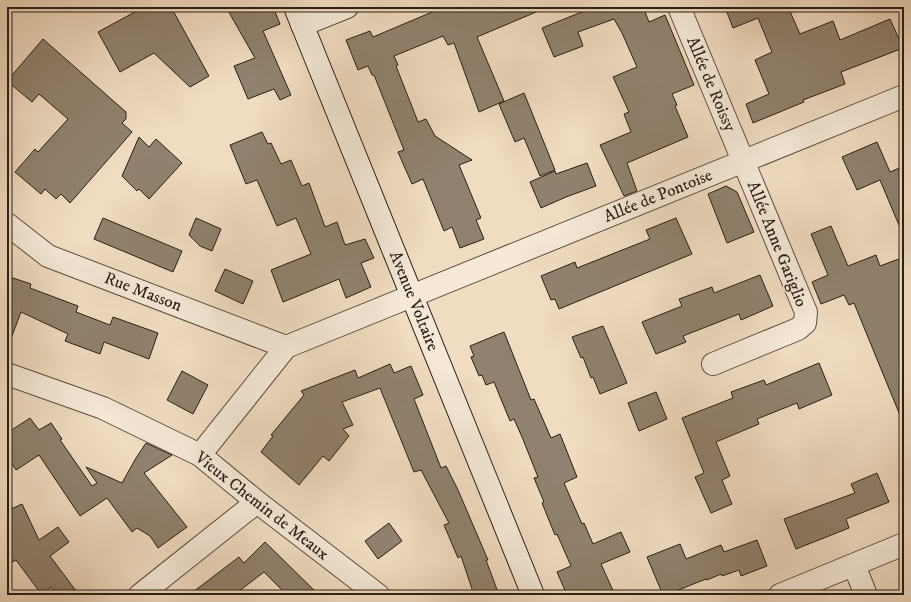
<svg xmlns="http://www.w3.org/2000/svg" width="911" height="602" font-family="'IM FELL DW Pica',serif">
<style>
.building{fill:#91816e;stroke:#2b1f14}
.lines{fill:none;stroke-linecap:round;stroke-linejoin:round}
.street-casing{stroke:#5c4e3f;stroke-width:24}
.secondary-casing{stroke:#2b1f14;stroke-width:24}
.street{stroke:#f5e8d7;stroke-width:22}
.secondary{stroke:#f5e8d7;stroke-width:22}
.labels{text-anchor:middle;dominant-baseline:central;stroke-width:3;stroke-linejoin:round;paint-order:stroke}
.street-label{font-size:17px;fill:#2b1f14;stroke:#f5e8d7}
</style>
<rect width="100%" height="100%" fill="#f0dcc1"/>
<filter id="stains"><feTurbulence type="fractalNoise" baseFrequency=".005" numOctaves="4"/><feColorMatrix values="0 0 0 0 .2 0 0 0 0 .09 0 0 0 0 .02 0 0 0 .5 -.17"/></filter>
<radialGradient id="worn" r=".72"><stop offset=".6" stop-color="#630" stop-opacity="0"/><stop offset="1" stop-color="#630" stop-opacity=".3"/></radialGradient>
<!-- building -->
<path class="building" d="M144 7H171L209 76 190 87 154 53 120 72 98 32Z
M226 7H273L280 24 263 31 291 95 280 100 274 89 248 99 234 66 255 58Z
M444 7H548L477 37 504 101 479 112 454 43 448 45 443 36 394 56 398 65 396 66 418 122 426 119 435 136 472 160 459 165 481 218 476 220 484 239 460 248 452 227 444 231 423 179 412 184 398 152 404 150 374 75H372L368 66 358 70 346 40 370 31 373 37Z
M594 7H643L649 22 665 15 694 85 672 94 677 105 675 106 688 137 627 163 637 191 624 196 600 145 631 132 624 114 629 112 613 77 637 67 622 33 614 19 578 32 583 46 554 57 542 28Z
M725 7H783V8L788 7 800 34 833 21 840 40 890 19 903 48 841 72 845 84 803 100 804 102 753 123 746 104 769 94 755 60 772 52 758 18 733 28Z
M43 39 126 112V119L122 123 132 132 70 203 61 194 56 199 45 189 41 194 15 172 35 149 38 152 68 119 39 94 32 102 7 81Z
M524 93 555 170 540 176 524 138 515 142 499 104Z
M262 132 268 144 271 143 281 164 291 160 302 186 309 183 325 227 337 222 345 245 365 239 374 258 361 263 371 287 346 298 339 279 283 302 271 270 311 254 296 218 277 226 257 180 246 184 230 145Z
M139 137 149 147 156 139 182 163 149 199 139 189 137 191 122 176Z
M877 142 890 172 904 166V237L880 180 857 190 842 157Z
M587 163 596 186 566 197 541 208 530 182 555 171 556 174Z
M726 186 737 192 754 232 727 243 708 194Z
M103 218 182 251 173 272 94 239Z
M196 218 221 229 212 251 200 246 189 235Z
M676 218 692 254 559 309 555 299 551 300 541 276 575 262 577 268 650 239 646 230Z
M831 226 848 266 876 255 880 266 904 257V425L854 303 849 305 844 295 821 304 812 282 828 275 811 234Z
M225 269 253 281 243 304 215 291Z
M760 275 773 306 741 320 739 314 683 336 686 342 656 354 642 322 682 306 679 299 712 287 714 293Z
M7 276 31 284 30 288 78 306 76 312 110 325 113 317 158 333 149 359 104 342 100 354 65 341 68 334 21 312 9 344H7Z
M603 326 627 383 600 394 593 377 591 378 583 357 581 358 572 337Z
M504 332 531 400 534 399 551 438 560 434 577 477 564 483 582 524 584 523 593 544 621 532 630 552 601 564 615 595H567L557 572 571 566 557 534 555 535 542 503 544 502 534 478 538 477 522 437 514 419 510 421 494 382 486 385 482 375 479 376 471 357 474 356 470 346Z
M819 363 832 395 799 409 797 403 757 419 759 424 716 442 730 476 722 480 732 504 711 513 695 477 704 473 682 418 733 398 731 392 764 380 766 385Z
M390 364 394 373 411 366 423 395 414 399 441 468 446 466 458 490 488 560H486L499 595H474L461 556 458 558 444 525 449 523 421 470 414 472 380 388 342 402 353 425 343 429 349 436 329 461 323 456 299 485 261 452 273 436 271 435 304 395 301 391 355 370 358 378Z
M182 371 208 385 193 414 167 400Z
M656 392 667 419 639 431 628 403Z
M30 418 39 430 51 423 62 439 60 440 92 486 97 483 86 467 122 483 136 458 146 443 172 455 144 473 187 527 158 548 150 536 137 528 132 532 107 498 80 516 39 455 16 470 7 457V433Z
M877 473 889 502 846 519 849 528 796 549 784 519 855 493 851 484Z
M22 504 39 540 58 527 69 542 50 556 79 595H56L51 587 42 595 16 560 7 565V511Z
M389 523 402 541 378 559 365 541Z
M757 540 767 566 741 576 739 570 722 576 721 574 707 580 706 579 666 595H663L647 557 680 544 686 559 721 545 724 552Z
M265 542 319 595H287L264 572 234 595H189L239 557 244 563Z"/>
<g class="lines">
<!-- street casing -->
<g class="street-casing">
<path id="street" d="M679 7 806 312 805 323 798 329 713 364
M302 25 347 7
M7 224 48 256 286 347
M7 374 103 408 200 455 257 502 378 595
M200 455 286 347 904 96
M854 565 866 595
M140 595 257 502
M780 595 904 544"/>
</g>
<!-- secondary casing -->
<g class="secondary-casing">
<path id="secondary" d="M295 7 533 595"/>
</g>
<!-- street -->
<use href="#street" class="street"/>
<!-- secondary -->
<use href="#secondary" class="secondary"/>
</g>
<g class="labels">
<!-- street labels -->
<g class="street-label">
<text transform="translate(711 84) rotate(67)">Allée de Roissy</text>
<text transform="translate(658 196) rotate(-22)">Allée de Pontoise</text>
<text transform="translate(777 244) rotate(68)">Allée Anne Gariglio</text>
<text transform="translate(143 292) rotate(21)">Rue Masson</text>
<text transform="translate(414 301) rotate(68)">Avenue Voltaire</text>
<text transform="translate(262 506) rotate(38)">Vieux Chemin de Meaux</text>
</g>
</g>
<!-- margin -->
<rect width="911" height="602" fill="none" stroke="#f0dcc1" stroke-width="24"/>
<rect x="8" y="8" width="895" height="586" fill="none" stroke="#2b1f14" stroke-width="2"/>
<rect x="12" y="12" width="887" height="578" fill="none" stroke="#2b1f14"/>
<rect width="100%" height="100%" filter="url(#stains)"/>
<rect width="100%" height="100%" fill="url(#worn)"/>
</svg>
